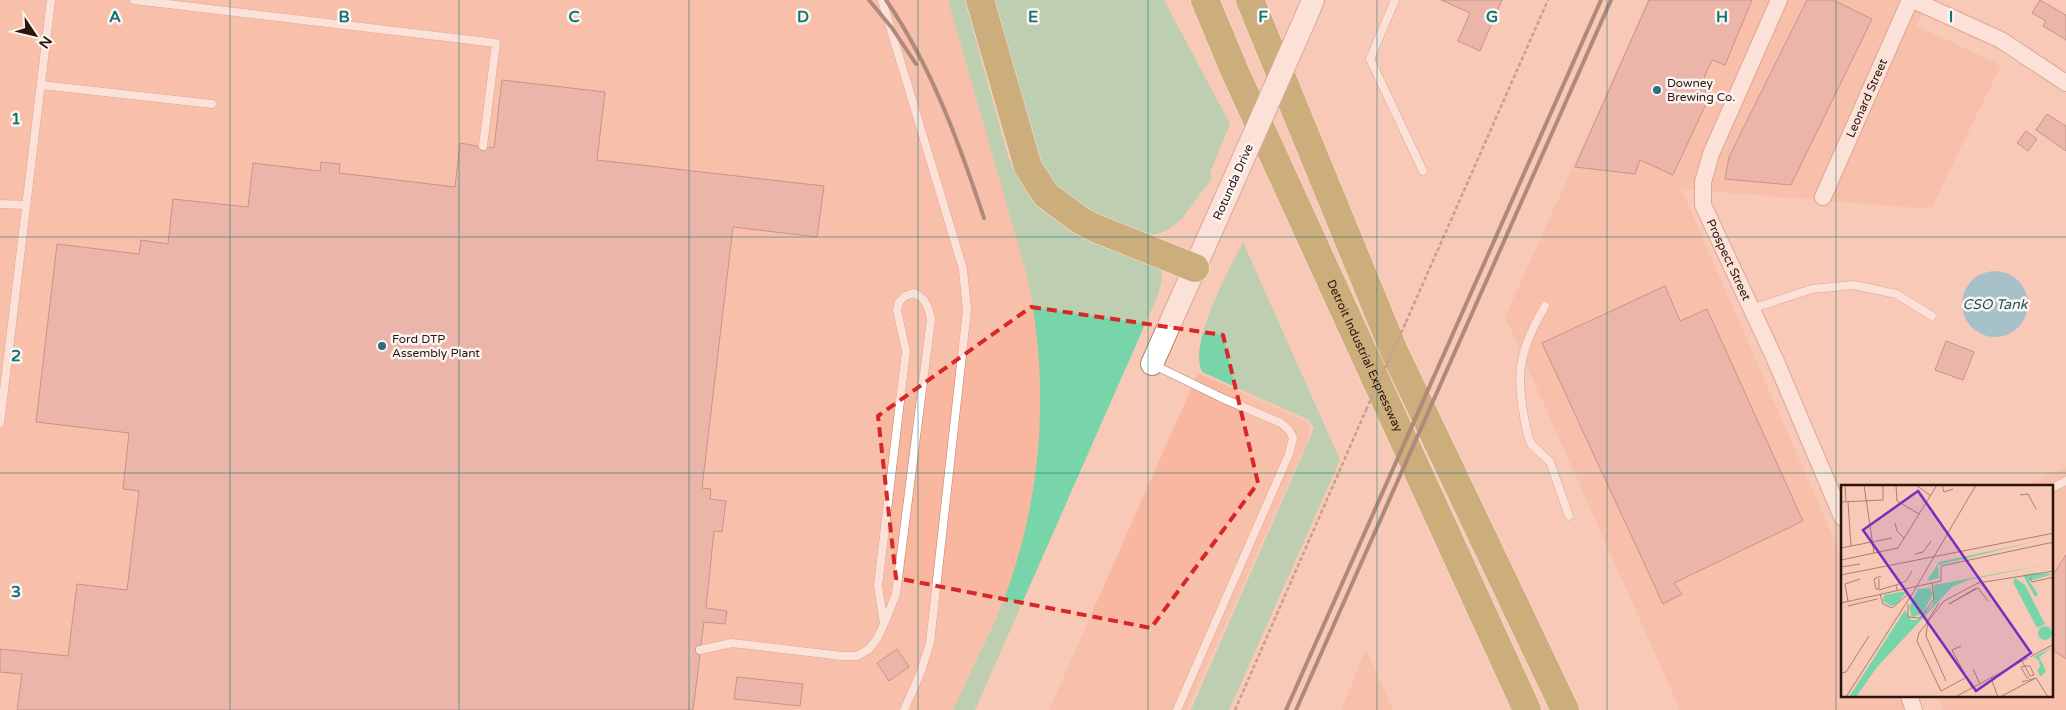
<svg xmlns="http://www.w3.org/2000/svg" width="2066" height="710" font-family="'Varela Round',sans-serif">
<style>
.built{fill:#f8b79e}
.green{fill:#78d5a9}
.water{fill:#44badd}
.building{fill:#db9d9b;stroke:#8b5452}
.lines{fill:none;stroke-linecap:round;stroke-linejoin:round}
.lane-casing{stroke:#b6806c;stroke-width:9}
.street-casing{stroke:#b6806c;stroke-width:18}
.secondary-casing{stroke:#b6806c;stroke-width:24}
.highway-casing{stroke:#fff;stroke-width:29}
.path{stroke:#8f6d60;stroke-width:2.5;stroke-dasharray:4 2.5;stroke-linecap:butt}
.lane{stroke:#fff;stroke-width:8}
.street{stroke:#fff;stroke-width:16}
.secondary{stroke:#fff;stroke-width:22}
.highway{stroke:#978c37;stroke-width:28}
.rail{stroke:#573c32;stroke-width:4}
.secondary-bridge-casing{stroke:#b6806c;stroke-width:24;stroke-linecap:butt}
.path-bridge{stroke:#8f6d60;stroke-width:2.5;stroke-dasharray:4 2.5;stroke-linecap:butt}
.secondary-bridge{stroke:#fff;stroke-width:22}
.marked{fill:none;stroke:#d62828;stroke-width:4;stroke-dasharray:10 6;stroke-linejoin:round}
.grid{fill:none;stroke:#0f766e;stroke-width:1;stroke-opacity:0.55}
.poi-dot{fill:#2c6d81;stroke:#fbf4f2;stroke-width:2}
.labels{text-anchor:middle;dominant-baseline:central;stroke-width:5;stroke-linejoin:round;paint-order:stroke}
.poi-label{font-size:12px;fill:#2a150d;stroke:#fbf4f2;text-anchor:start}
.street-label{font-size:12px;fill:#2a150d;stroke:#fbf4f2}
.water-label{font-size:14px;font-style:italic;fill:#235463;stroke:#fbf4f2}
.inset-road{fill:none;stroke:#a68173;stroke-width:1}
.view{fill:#7b2cbf;fill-opacity:0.15;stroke:#7b2cbf;stroke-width:2.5}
.inset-edge{fill:none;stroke:#2a150d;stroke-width:2.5}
.grid-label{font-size:16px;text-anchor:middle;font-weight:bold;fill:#0f766e;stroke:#fbf4f2;stroke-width:5;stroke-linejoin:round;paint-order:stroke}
</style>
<rect width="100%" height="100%" fill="#f8c9b7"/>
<!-- built -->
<path class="built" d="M0 0H950L1010 213 1149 273 955 710H0Z
M1648 0H1928L1917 26 2001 65 1931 209 1681 189 1842 557V696H1903L1909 710H1680L1505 317Z
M1198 373 1305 421 1309 425V437L1187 710H1049Z
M2066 467V710H1944L1938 696H2052V486H2022Z
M1366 649 1393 710H1341Z"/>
<!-- green -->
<path class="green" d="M948 0H965L1008 156C1020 184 1036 205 1061 223L1158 266C1165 274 1161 284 1158 295L975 710H953C970 672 990 635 1005 596 1044 492 1050 379 1026 272Z
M990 0H1164L1230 124 1210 173 1212 178 1181 220 1166 231 1152 235 1133 231 1067 198 1042 172Z
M1243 242 1340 460 1229 710H1191L1314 428 1309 420 1202 372C1188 343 1229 270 1243 242Z"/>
<!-- water -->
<path class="water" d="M1962 304a33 33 0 1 1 66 0a33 33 0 1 1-66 0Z"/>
<!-- building -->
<path class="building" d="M1441 0H1502L1480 51 1458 41 1470 13Z
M1649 0H1752L1725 65 1712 60 1707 71 1700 88 1711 93 1673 175 1640 160 1635 174 1575 167Z
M1807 0H1833L1872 19 1791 185 1725 179 1729 157Z
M2040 0 2066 15V40L2043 26 2046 21 2032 13Z
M502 80 605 92 597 160 824 186 817 237 733 227 702 488 711 489 710 499 726 501 722 532 714 531 706 608 727 611 725 624 704 622 701 644 695 649 696 653 700 655 693 710H17L22 674 0 672V649L68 656 77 584 127 590 139 491 123 489 129 433 36 422 57 244 139 254 141 240 168 244 173 199 248 207 253 163 320 171 321 162 340 164 339 173 455 187 460 143 477 146 482 151 489 147 494 148Z
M2047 114 2066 126V151L2036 130Z
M2026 131 2037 139 2028 151 2017 143Z
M1665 286 1680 321 1707 309 1803 521 1674 583 1682 594 1663 604 1542 343Z
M1946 341 1974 352 1963 380 1935 370Z
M2066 555V659L2053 650 2052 647V576Z
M897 649 909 667 889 681 877 663Z
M737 677 803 684 800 706 734 699Z"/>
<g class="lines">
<!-- lane casing -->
<g class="lane-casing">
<path id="lane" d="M134 0 496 43 483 146
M882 0 963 269 967 310 930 643 920 674 904 710
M1395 0 1370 59 1423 171
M41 85 212 104
M0 204 26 205
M1545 306C1516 355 1515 380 1528 436L1531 444 1550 462 1569 516
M1751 309 1812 289 1854 285 1896 294 1932 316
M1154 365 1222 398 1281 423 1289 430 1293 438 1289 454 1177 710
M0 423 51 0
M2052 488 2066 481
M700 650 732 643 842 656H857L869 649 877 639 884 624 878 586 906 351 897 310 899 302 905 296 914 293C926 299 928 306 931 319L896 594 884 624"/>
</g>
<!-- street casing -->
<g class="street-casing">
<g id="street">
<path id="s1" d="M1779 0 1711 154 1703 182V205L1774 357 1842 517"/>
<path d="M1913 0 2001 40 2066 83"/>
<path id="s2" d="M1823 197 1910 0"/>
<path d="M1909 696 1914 710"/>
</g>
</g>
<!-- secondary casing -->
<g class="secondary-casing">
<path id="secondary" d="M1305 19 1313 0
M1152 364 1229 191"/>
</g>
<!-- highway casing -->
<g class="highway-casing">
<g id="highway">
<path d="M980 0 1028 167 1046 195 1080 220 1095 228 1195 268"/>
<path id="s3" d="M1205 0 1235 72 1527 710"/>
<path d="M1250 0 1394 351 1565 710"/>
</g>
</g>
<!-- path -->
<path class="path" d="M1406 322 1548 0
M1235 710 1366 410"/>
<!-- lane -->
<use href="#lane" class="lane"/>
<!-- street -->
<use href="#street" class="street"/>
<!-- secondary -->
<use href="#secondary" class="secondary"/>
<!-- highway -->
<use href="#highway" class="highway"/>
<!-- rail -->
<path class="rail" d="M869 0 892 28 916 64
M886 0C931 65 959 143 984 218
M1286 710 1601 0
M1296 710 1611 0"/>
<!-- secondary-bridge casing -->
<g class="secondary-bridge-casing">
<path id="secondary-bridge" d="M1229 191 1305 19"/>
</g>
<!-- path-bridge -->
<path class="path-bridge" d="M1366 410 1406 322"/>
<!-- secondary-bridge -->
<use href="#secondary-bridge" class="secondary-bridge"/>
</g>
<!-- marked area -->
<path d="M0 0H2066V710H0ZM1031 307 1223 335 1258 483 1151 628 896 578 878 416Z" fill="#f8c9b7" fill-opacity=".55" fill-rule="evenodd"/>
<path class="marked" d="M1031 307 1223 335 1258 483 1151 628 896 578 878 416Z"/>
<!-- grid -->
<path class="grid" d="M230 0V710M459 0V710M689 0V710M918 0V710M1148 0V710M1377 0V710M1607 0V710M1836 0V710M0 237H2066M0 473H2066"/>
<!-- markers -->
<g class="poi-dot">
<circle cx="1657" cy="90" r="5"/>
<circle cx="382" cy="346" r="5"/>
</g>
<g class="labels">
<!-- poi labels -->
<g class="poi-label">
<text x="1667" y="83">Downey<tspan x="1667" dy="14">Brewing Co.</tspan></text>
<text x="392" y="339">Ford DTP<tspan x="392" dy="14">Assembly Plant</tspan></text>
</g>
<!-- street labels -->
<g class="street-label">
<text stroke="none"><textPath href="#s2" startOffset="108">Leonard Street</textPath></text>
<text transform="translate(1233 182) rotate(-66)">Rotunda Drive</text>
<text stroke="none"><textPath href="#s1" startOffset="281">Prospect Street</textPath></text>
<text stroke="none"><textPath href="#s3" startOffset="390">Detroit Industrial Expressway</textPath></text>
</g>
<!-- water labels -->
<g class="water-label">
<text x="1995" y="304">CSO Tank</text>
</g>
</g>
<!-- overview -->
<g transform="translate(1841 485)">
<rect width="212" height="212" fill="#f8c9b7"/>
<path d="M196 56 97 80 98 93 86 96 98 77ZM208 79 127 95 111 102 36 182 15 212H8L64 125 70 135H76L92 119 93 100ZM194 88 212 89 188 96 197 109 194 112 182 90ZM174 93 184 100 204 139 196 143 172 97ZM89 103 92 109 81 129 71 132 68 122 77 104ZM66 106 56 119 50 121 42 116 43 110ZM197 148a7 7 0 1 1 14 0a7 7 0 1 1-14 0ZM212 162 198 172 205 186 200 192 196 185 199 182 198 176 194 172 190 173Z" fill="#78d5a9"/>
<path class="inset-road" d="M4 0 5 16M23 0 33 68M55 0 56 16 78 29M75 0 90 11M101 0 103 7 112 4M179 10 187 9 195 24M0 17 42 15V0M7 17 10 61M54 38 56 46 63 53M0 63 51 53M74 69 82 67 90 56M0 75 57 63 96 0M0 82 19 79M0 90 213 48M189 93 191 97 213 92M38 94V104H35L33 94 40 91M100 96V81L213 57M55 100 65 96 71 86M135 103 108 119 137 103 147 116M38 105 55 100 56 105M39 109 42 119 51 123 66 110M7 116 4 99 19 94M0 118 100 96M98 118 87 135 85 151 105 196M67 119V132L79 133 93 114 91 98M7 121 36 114M120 161 111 165 131 203M189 172 213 159M181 176 189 191M184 181 180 182 186 193 188 192M184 181H189L193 190 189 191M132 184 139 199M0 188 5 187 28 151M126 192 100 206 76 156 78 148 103 116 137 98 213 86M150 193 157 212M181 197 195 193 207 212M5 212 73 106 135 0M114 212 187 173M159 212 193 194"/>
<path class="view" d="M77 6 190 168 135 206 22 45Z"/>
<rect width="212" height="212" class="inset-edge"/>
</g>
<g class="grid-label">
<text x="115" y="22">A</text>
<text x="344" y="22">B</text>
<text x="574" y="22">C</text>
<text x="803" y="22">D</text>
<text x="1033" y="22">E</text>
<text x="1263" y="22">F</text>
<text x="1492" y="22">G</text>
<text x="1722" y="22">H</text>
<text x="1951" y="22">I</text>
<text x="16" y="124">1</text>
<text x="16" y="361">2</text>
<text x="16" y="597">3</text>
</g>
<!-- north arrow -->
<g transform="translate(35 35) rotate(125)" stroke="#fbf4f2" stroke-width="4" paint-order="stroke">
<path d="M0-4L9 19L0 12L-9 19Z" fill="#2a150d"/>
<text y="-8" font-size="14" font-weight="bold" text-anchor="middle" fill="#2a150d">N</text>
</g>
</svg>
